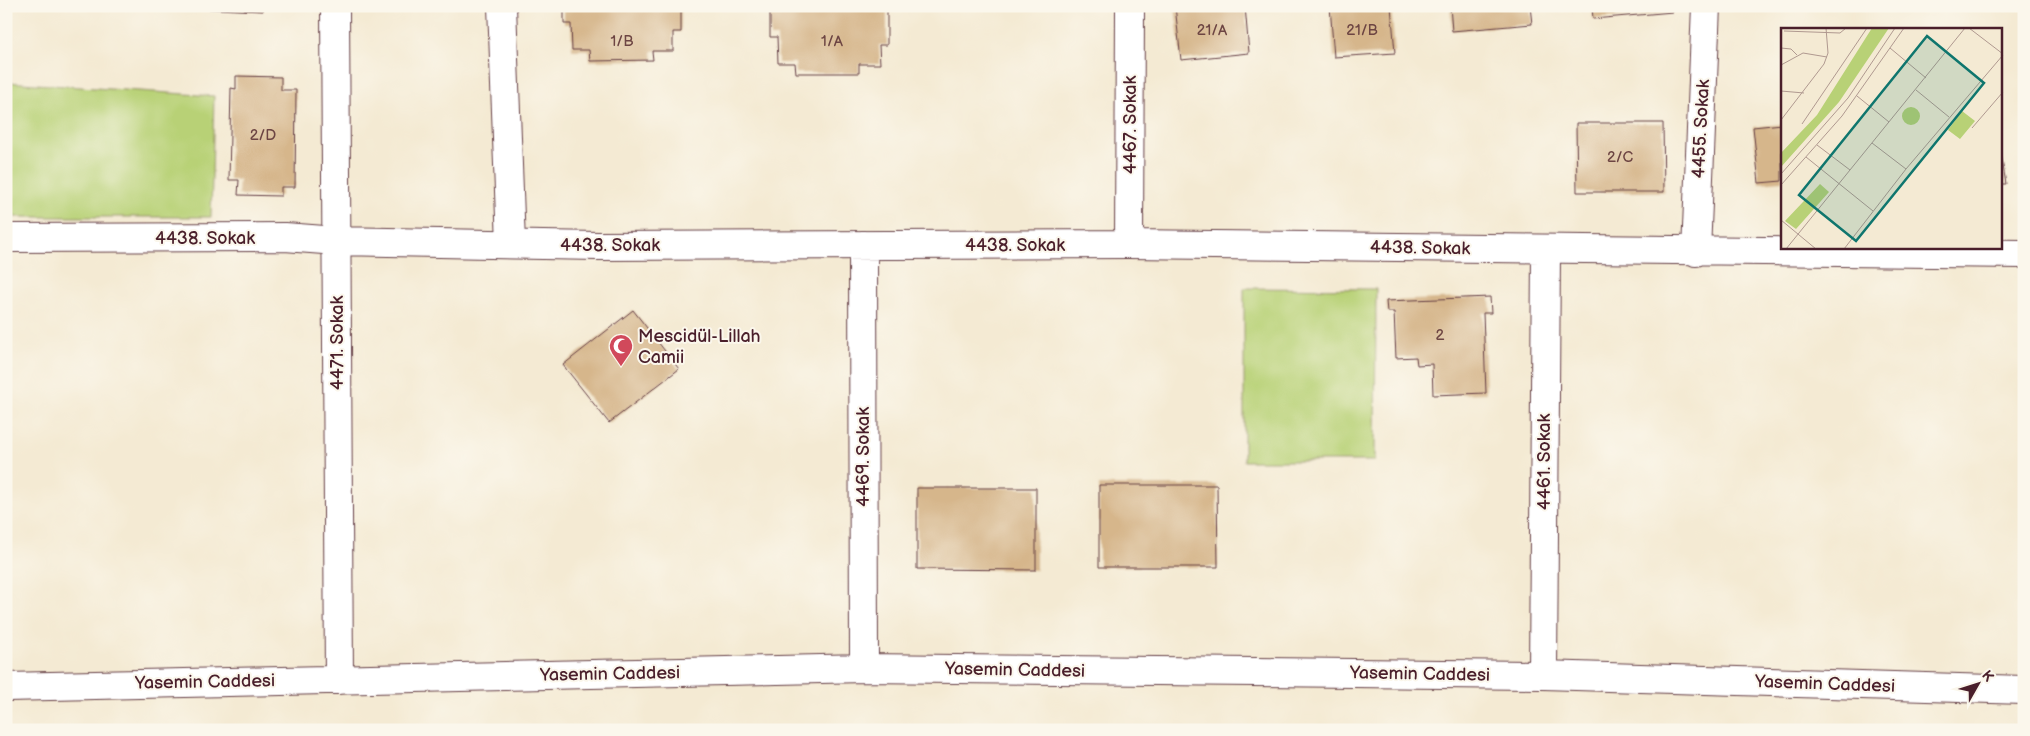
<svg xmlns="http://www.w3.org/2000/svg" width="2030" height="736" font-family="'Balsamiq Sans',sans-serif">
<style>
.green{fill:#b8d176;stroke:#817850}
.building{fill:#d6b68b}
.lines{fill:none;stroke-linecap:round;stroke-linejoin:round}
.minor-casing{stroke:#643d44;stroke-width:30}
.minor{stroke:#fff;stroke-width:28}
.labels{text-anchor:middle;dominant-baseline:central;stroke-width:4;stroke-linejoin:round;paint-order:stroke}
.number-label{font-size:15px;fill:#6d4543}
.street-label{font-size:18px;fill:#4a1f2b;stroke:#fbf7ec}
.poi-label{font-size:18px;fill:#4a1f2b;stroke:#fbf7ec;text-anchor:start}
.inset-road{fill:none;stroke:#b09990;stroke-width:1}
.view{fill:#0f766e;fill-opacity:0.15;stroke:#0f766e;stroke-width:2.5}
.inset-edge{fill:none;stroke:#4a1f2b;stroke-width:2.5}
</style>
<rect width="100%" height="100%" fill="#fbf7ec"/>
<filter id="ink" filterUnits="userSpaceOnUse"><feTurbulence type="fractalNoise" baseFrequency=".02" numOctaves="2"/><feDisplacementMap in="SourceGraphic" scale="10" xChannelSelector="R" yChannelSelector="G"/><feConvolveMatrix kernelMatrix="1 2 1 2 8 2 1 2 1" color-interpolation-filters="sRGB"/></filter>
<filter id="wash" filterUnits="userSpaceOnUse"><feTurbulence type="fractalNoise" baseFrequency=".0096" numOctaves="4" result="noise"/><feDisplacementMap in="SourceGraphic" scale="20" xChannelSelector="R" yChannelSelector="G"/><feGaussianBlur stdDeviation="1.12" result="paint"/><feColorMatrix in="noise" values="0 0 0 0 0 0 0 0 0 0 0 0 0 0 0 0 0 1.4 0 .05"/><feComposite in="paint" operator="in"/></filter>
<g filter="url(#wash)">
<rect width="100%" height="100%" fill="#f4ead3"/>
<!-- green -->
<path class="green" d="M6 82 214 96 211 217H6Z
M1244 288 1376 289 1375 461H1244Z"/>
<g id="blocks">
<!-- building -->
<path class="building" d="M191 6H263V11L191 8Z
M564 6H681V32H673V51H652L653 60 590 61 589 50H572L571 24H564Z
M770 6H887V45H879L880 64H859V73H796L795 63H778L777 37H770Z
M1175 6H1245L1249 53 1181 60Z
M1330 6H1391L1395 53 1334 57Z
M1450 6H1530L1532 24 1452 31Z
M1592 6H1673V12L1593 19Z
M236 76 281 77V90H296L295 187H281V196L238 195 239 180H229L231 88 236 89Z
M1576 123H1663L1664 192H1577Z
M1782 124V181L1759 183 1753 127Z
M2001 154 2006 184H2001Z
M1490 297 1491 313H1483L1486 393 1433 395 1432 364 1417 365 1416 357 1396 358 1394 312H1387L1386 301Z
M633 310 679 369 609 423 563 365Z
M1099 485H1217L1218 567H1099Z
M917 488H1036V570L917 569Z"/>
</g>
</g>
<g filter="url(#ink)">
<use href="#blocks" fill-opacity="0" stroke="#643d44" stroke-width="1"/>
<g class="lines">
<!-- minor casing -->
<g class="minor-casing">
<path id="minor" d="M335 6 339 680
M502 6 511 244
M6 238 285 237 337 241 598 246 1129 244 2024 254
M1129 244 1130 6
M863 245 864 668
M1696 252 1706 6
M1543 675 1546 250
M6 687 864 668 1543 675 2024 690"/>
</g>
<!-- minor -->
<use href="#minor" class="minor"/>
</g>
</g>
<!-- icons -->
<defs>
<g id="mosque-pin" transform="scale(1.25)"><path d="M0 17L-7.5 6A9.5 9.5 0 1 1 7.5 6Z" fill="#d1495b" stroke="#fbf7ec"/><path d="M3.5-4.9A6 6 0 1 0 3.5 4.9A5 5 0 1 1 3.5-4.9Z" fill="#fff"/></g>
</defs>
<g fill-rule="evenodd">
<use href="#mosque-pin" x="621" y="346"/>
</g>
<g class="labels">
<!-- number labels -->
<g class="number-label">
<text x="1212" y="30">21/A</text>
<text x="1362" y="30">21/B</text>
<text x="622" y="41">1/B</text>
<text x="832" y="41">1/A</text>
<text x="263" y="135">2/D</text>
<text x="1620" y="157">2/C</text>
<text x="1440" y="335">2</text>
</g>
<!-- street labels -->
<g class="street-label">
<text transform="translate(1130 125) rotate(-90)">4467. Sokak</text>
<text transform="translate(1701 129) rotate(-87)">4455. Sokak</text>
<text x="205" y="238">4438. Sokak</text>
<text x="610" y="245">4438. Sokak</text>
<text x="1015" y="245">4438. Sokak</text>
<text transform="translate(1420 248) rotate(1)">4438. Sokak</text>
<text transform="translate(337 343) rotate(-90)">4471. Sokak</text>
<text transform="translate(863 457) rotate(-90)">4469. Sokak</text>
<text transform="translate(1544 462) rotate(-90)">4461. Sokak</text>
<text transform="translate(1015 670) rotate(1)">Yasemin Caddesi</text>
<text transform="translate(610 674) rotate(-1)">Yasemin Caddesi</text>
<text transform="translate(1420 674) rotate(1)">Yasemin Caddesi</text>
<text transform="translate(205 682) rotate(-1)">Yasemin Caddesi</text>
<text transform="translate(1825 684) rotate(2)">Yasemin Caddesi</text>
</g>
<!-- poi labels -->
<g class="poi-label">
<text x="638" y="336">Mescidül-Lillah<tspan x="638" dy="21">Camii</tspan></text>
</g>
</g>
<!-- overview -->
<g transform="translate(1781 28)">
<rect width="221" height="221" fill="#f4ead3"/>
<path d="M91 0H108L58 74 0 139V125L36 87ZM121 88a9 9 0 1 1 18 0a9 9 0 1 1-18 0ZM181 83 194 93 179 111 167 102ZM39 156 48 164 15 201 4 193Z" fill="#b8d176"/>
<path class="inset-road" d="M188 0 222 26M3 3 59 5 65 0M0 20 10 21 16 27M109 20 145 50M0 37 22 25 46 29M135 62 168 89M0 63 23 65M76 68 108 94M0 92 43 36 47 25 45 0M21 96 86 0M191 100 222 64M91 115 125 141M36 117 69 142M25 129 92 183M0 146 67 70 114 0M0 157 61 88 123 0M0 192 35 221M5 221 184 0M63 221 125 141 222 27"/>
<path class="view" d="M146 8 203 55 75 213 18 167Z"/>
<rect width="221" height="221" class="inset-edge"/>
</g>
<!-- margin -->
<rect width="2030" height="736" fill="none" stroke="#fbf7ec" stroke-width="25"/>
<!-- north arrow -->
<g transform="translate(1978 684) rotate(51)" stroke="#fbf7ec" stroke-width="4" paint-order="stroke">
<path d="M0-4L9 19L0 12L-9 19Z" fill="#4a1f2b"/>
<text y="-8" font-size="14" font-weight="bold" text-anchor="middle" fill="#4a1f2b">K</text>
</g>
</svg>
